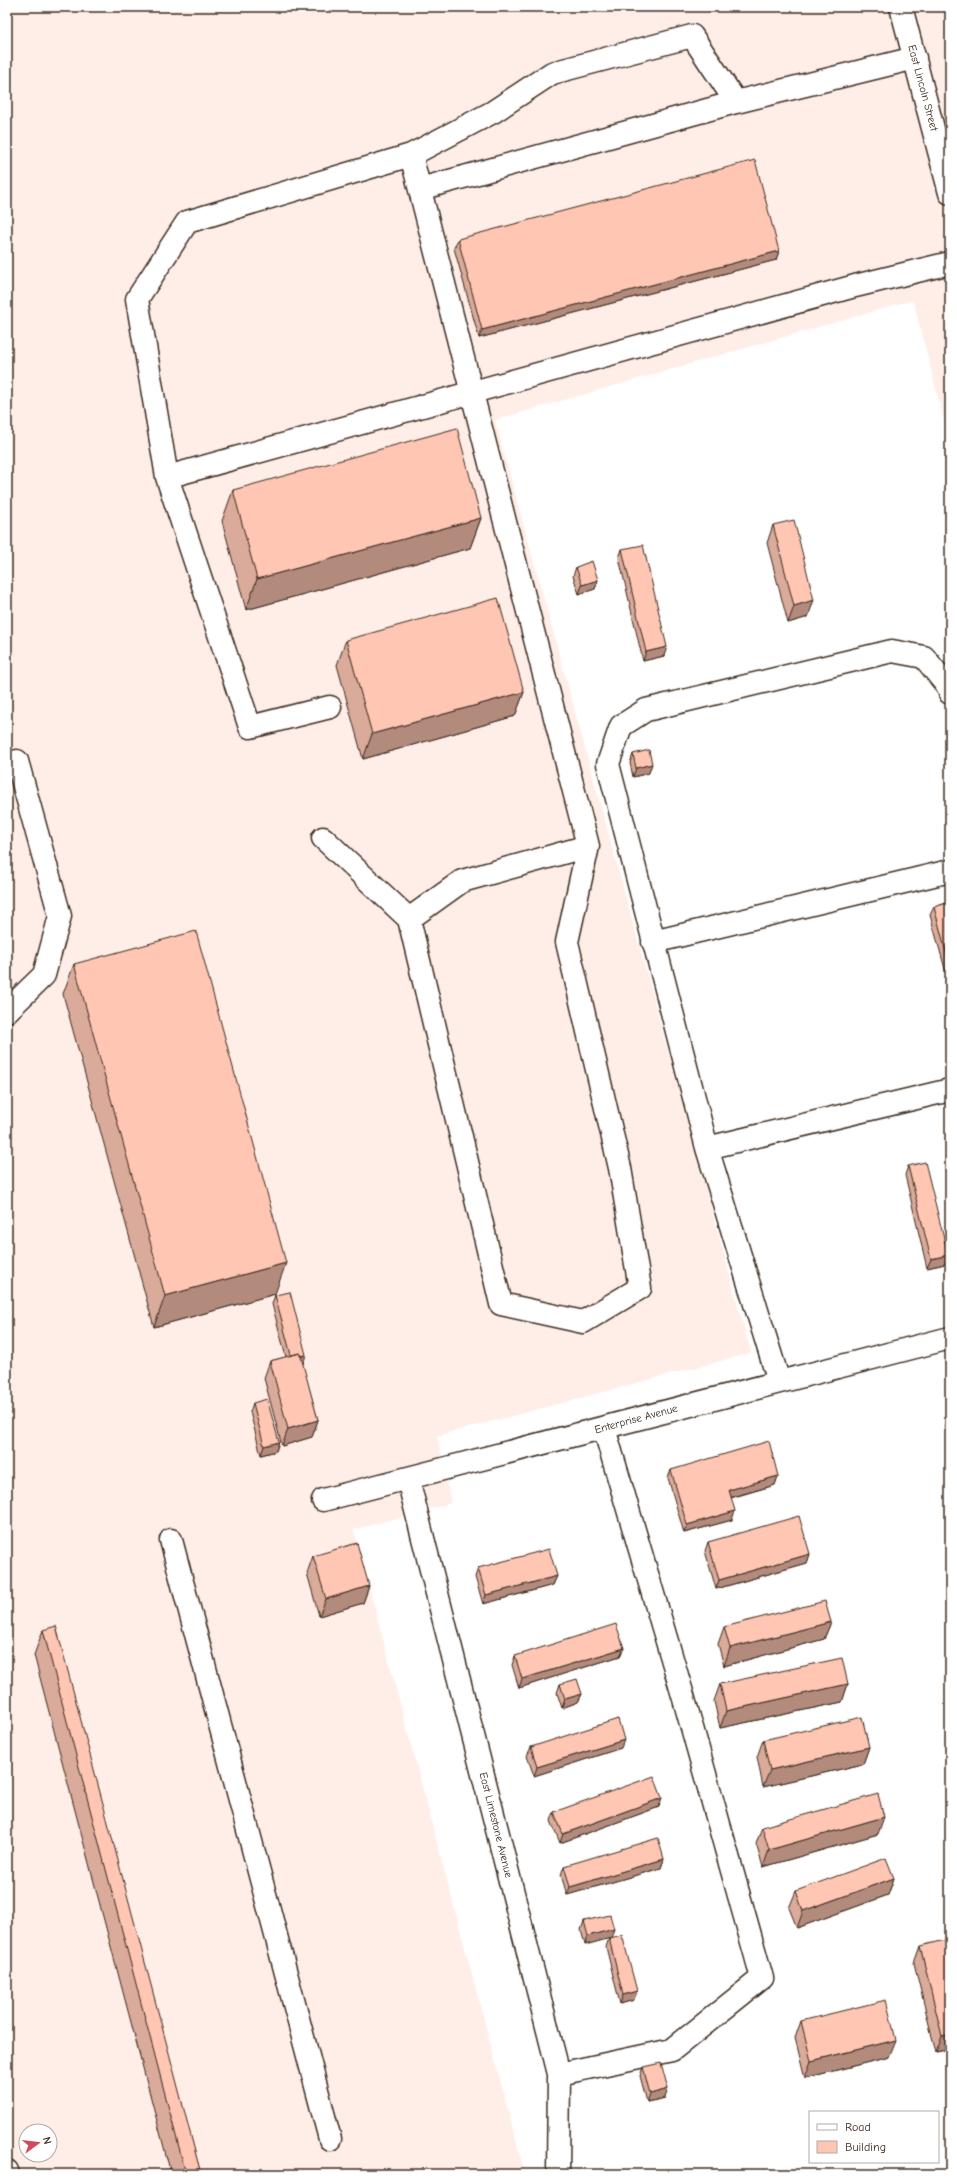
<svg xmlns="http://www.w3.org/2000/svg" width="957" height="2181" font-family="'Comic Neue',sans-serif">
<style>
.built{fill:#ffeee8;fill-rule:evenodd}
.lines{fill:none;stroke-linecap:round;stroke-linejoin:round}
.minor-casing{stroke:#3b2a1e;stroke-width:25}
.minor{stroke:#fff;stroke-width:22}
.wall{fill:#daaa9a;stroke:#3b2a1e}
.shaded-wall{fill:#b28b7d;stroke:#3b2a1e}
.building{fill:#fec6b3;stroke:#3b2a1e}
.labels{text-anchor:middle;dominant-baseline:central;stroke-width:3;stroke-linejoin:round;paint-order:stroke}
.street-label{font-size:11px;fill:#3b2a1e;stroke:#fff}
</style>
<rect width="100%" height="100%" fill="#fff"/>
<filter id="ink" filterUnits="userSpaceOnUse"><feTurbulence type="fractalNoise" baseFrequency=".025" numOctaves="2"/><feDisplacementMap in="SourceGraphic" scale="8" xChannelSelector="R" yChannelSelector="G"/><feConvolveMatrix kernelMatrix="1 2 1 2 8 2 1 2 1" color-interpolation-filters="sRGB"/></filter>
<g filter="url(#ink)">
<!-- built -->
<path class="built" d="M7 7H950V444L913 300 495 420 751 1353 437 1436 451 1503 354 1530 525 2174H7ZM26 2131H50V2155H26Z"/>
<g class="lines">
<!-- minor casing -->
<g class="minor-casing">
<path id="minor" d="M901 7 950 193
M411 155 588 846 567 942 620 1168 640 1288 583 1322 501 1304 409 919 462 881 588 846
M420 189 736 102 915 58
M167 477 855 286 950 263
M330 707 250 727 167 477 137 299 187 222 411 155 493 112 552 73 692 36 736 102
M7 764 17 761 60 916 44 975 7 1011
M323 838 409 919
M653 942 950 871
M707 1148 950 1090
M779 1382 707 1148 608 764 621 726 646 710 892 651 924 657 949 688 950 693
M408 1479 559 2074 558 2174
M323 1500 950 1338
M171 1540 330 2139
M559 2074 672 2050 762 1978 684 1699 604 1428
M7 2171 8 2174"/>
</g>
<!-- minor -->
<use href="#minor" class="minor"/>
</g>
<!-- wall -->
<path class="wall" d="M458 239 779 251 776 260 479 338 454 248Z
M233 490 481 518 470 548 246 610 222 521Z
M773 525 808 617 788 623 767 543Z
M622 549 664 656 643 661 619 558Z
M576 567 598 580 595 589 579 594 573 576Z
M346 640 524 692 515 716 363 759 337 665Z
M633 754 649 773 633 777 630 763Z
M950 902V987L930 915 934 907Z
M74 964 275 1294 154 1327 63 994Z
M908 1166 945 1264 927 1268 905 1175Z
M275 1295 302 1364 318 1420 312 1437 282 1446 264 1378 270 1361 286 1357 272 1304Z
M253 1403 279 1442 276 1451 261 1455 250 1412Z
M950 1417V1448L945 1426 948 1418Z
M671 1470 778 1476 775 1485 731 1498 732 1520 684 1533 668 1478Z
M708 1542 810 1554 807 1563 716 1589 705 1551Z
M313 1556 369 1586 363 1603 319 1616 307 1573Z
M478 1568 557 1576 553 1585 483 1604 475 1577Z
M831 1622 824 1639 724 1666 718 1644 724 1627Z
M43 1630 201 2174H171L34 1655Z
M624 1648 620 1656 519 1688 512 1665 515 1656Z
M560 1684 582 1694 578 1702 562 1708 557 1693Z
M720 1684H848L842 1702 720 1728 714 1701Z
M763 1740 869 1747 863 1764 763 1787 757 1757Z
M531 1747 621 1748 534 1776 527 1756Z
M659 1807 560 1843 551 1821 554 1812Z
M762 1827 878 1834 763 1867 756 1844Z
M664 1859 661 1868 567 1895 561 1875 564 1866Z
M894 1878 888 1895 797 1928 789 1908 796 1891Z
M584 1921 611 1937 634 2000 620 2004 606 1947 609 1938 585 1945 581 1930Z
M920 1946 950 2050 936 2053 914 1963Z
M801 2021 889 2057 805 2078 795 2038Z
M643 2067 665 2098 647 2102 640 2076Z"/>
<!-- shaded-wall -->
<path class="shaded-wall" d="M779 251 776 260 479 338 482 330Z
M481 518 470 548 246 610 257 579Z
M598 580 595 589 579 594 582 585Z
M814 600 808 617 788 623 794 606Z
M667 647 664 656 643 661 646 652Z
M524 692 515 716 363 759 372 734Z
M652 764 649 773 633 777 636 768Z
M948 1255 945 1264 927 1268 931 1259Z
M286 1263 275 1294 154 1327 165 1296Z
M306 1355 303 1364 292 1359Z
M318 1420 312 1437 282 1446 288 1429Z
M279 1442 276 1451 261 1455 264 1446Z
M778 1476 775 1485 725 1499 729 1490Z
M735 1511 732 1520 684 1533 687 1525Z
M810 1554 807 1563 716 1589 719 1580Z
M557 1576 553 1585 483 1604 486 1595Z
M369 1586 363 1603 319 1616 326 1599Z
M831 1622 824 1639 724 1666 730 1648Z
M624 1648 620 1656 519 1688 522 1679Z
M848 1684 842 1702 720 1728 726 1711Z
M582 1694 578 1702 562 1708 565 1699Z
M624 1740 621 1748 534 1776 537 1767Z
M869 1747 863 1764 763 1787 770 1770Z
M662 1798 659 1807 560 1843 563 1834Z
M884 1817 878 1834 763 1867 769 1850Z
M664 1859 661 1868 567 1895 570 1887Z
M894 1878 888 1895 797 1928 803 1911Z
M614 1929 611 1938 585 1945 588 1936Z
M637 1991 634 2000 620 2004 623 1995Z
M950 2034V2050L936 2053 942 2036Z
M896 2040 889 2057 805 2078 811 2061Z
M668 2089 665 2098 647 2102 650 2094Z"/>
<!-- building -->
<path class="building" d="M755 160 779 251 482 330 458 239Z
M457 428 481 518 257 579 233 490Z
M794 520 814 600 794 606 773 525Z
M643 545 667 647 646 652 622 549Z
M592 561 598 580 582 585 576 567Z
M498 598 524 692 372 734 346 640Z
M649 750 652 764 636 768 633 754Z
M950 902V967L934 907Z
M196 931 286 1263 165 1296 74 964Z
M925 1162 948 1255 931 1259 908 1166Z
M290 1292 306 1355 300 1356V1353L291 1355 275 1295Z
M300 1353 318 1420 288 1429 270 1361Z
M267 1399 279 1442 264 1446 253 1403Z
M950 1417V1426L948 1418Z
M769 1441 778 1476 729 1490 735 1511 687 1525 671 1470Z
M799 1516 810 1554 719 1580 708 1542Z
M357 1543 369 1586 326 1599 313 1556Z
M549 1549 557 1576 486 1595 478 1568Z
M825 1601 831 1622 730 1648 724 1627Z
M616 1624 624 1648 522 1679 515 1656Z
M56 1626 201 2174H186L43 1630Z
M842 1658 848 1684 726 1711 720 1684Z
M577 1679 582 1694 565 1699 560 1684Z
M862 1717 869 1747 770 1770 763 1740Z
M618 1719 624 1740 537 1767 531 1747Z
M654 1776 662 1798 563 1834 554 1812Z
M878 1794 884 1817 769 1850 762 1827Z
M658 1838 664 1859 570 1887 564 1866Z
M886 1858 894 1878 803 1911 796 1891Z
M610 1915 614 1929 588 1936 584 1921Z
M622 1935 637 1991 623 1995 609 1938Z
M950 1939V2034L942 2036 920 1946Z
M886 2000 896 2040 811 2061 801 2021Z
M661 2063 668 2089 650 2094 643 2067Z"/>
</g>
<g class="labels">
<!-- street labels -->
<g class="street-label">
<text transform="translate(923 88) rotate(75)">East Lincoln Street</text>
<text transform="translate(636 1419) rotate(-15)">Enterprise Avenue</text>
<text transform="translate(496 1825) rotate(76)">East Limestone Avenue</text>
</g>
</g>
<!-- margin -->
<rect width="957" height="2181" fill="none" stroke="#fff" stroke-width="24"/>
<rect x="12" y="12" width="933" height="2157" fill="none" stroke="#3b2a1e" stroke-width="1.5" filter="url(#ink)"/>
<!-- legend -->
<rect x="809" y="2111" width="130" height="52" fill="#ffffff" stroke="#b1aaa5"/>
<rect x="817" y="2124" width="20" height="6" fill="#ffffff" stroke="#b1aaa5"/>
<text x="845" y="2131" font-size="12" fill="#3b2a1e">Road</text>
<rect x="817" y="2141" width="20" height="12" fill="#fec6b3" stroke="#b1aaa5"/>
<text x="845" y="2151" font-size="12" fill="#3b2a1e">Building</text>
<!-- north arrow -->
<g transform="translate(38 2143) rotate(75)"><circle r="19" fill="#ffffff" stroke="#b1aaa5"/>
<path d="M0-3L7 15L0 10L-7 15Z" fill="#d1495b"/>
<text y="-6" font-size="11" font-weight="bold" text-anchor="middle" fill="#3b2a1e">N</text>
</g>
</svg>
